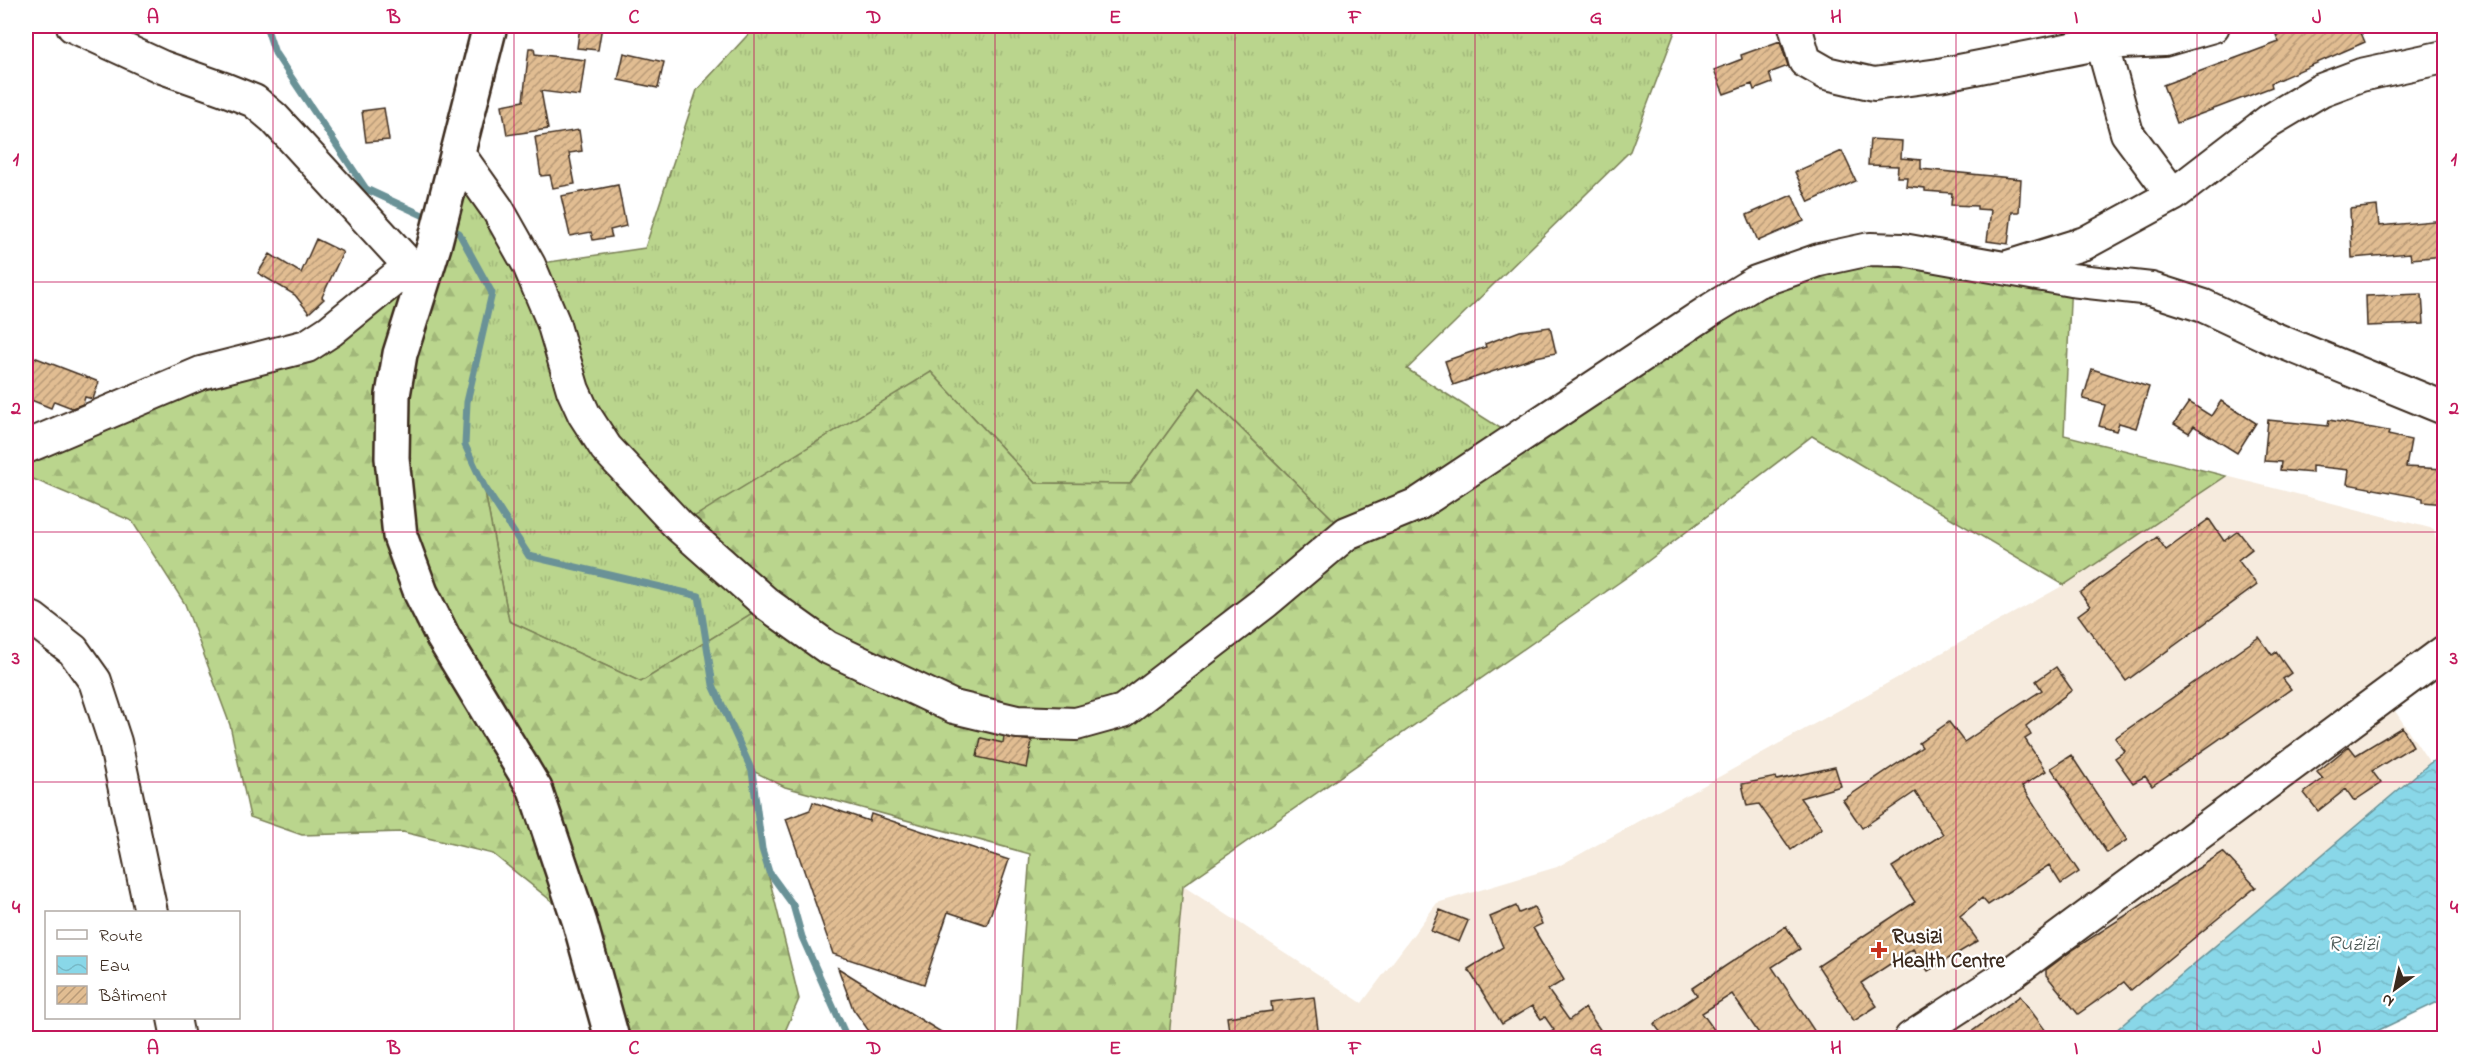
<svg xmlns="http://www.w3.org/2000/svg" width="2470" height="1064" font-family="'Indie Flower',sans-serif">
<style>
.built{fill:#f6ebde}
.grass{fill:url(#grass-tufts);stroke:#7a8056;stroke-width:1.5}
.forest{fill:url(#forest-firs);stroke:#7a8056;stroke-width:1.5}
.water{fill:url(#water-waves);stroke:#6a9297;stroke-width:1.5}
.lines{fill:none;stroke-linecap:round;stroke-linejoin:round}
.stream{stroke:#6a9297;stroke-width:7}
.building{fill:url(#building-hatch);stroke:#3b2a1e;stroke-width:1.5}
.minor-casing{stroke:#3b2a1e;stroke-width:36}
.highway-casing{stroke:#3b2a1e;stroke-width:38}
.minor{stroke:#fff;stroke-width:32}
.highway{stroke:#fff;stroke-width:33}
.grid{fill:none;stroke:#c2185b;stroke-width:1.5;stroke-opacity:0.55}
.poi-dot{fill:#c8321e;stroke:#fff;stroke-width:2}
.labels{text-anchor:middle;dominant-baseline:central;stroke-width:4.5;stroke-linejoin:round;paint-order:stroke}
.poi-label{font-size:21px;font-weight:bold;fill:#3b2a1e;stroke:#fff;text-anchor:start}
.water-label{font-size:22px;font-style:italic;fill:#525e5b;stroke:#fff}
.neatline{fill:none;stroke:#c2185b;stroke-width:2}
.grid-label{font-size:20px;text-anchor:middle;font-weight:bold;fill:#c2185b}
</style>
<defs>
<pattern id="grass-tufts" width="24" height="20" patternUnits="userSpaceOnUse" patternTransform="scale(1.5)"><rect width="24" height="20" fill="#bad58d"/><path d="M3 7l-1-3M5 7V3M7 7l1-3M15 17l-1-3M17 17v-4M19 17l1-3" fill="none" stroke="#a1b779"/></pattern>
<pattern id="forest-firs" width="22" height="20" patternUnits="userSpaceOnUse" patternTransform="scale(1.5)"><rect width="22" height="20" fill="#bad58d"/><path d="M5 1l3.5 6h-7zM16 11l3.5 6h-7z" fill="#a1b779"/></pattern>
<pattern id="water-waves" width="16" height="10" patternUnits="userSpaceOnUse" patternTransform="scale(1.5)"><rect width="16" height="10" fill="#89d7e8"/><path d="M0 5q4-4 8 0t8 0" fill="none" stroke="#77b9c7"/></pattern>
<pattern id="building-hatch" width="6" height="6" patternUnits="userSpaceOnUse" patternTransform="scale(1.5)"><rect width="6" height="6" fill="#e1bd92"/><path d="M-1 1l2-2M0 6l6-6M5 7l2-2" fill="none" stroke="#b89a77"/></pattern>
</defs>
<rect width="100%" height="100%" fill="#fff"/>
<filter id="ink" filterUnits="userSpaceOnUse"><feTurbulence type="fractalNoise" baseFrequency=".0167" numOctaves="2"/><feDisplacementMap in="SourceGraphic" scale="12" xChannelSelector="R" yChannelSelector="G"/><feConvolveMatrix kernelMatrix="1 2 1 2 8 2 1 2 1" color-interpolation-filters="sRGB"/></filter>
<g filter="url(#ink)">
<!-- built -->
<path class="built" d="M2226 476 2434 529 2444 589V652L2385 696 2430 763 2107 1038H1169L1183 886 1362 1003 1437 903 1557 867 2064 585Z"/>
<!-- grass -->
<path class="grass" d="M756 26H1677L1630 151 1407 369 1516 438 1347 533 1200 388 1130 484 1035 483 931 372 767 604 641 682 509 621 484 486 465 445 467 402 492 293 434 246 457 152 529 265 645 248 697 90Z"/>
<!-- forest -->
<path class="forest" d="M459 233 492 293 467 402 465 445 484 486 509 621 641 682 767 604 679 526 931 372 1035 483 1130 484 1200 388 1347 533 1676 332 1870 249 2071 280 2064 435 2226 476 2064 585 1812 436 1627 577 1183 886 1169 1038H1016L1030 854 785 787 753 771 762 849 799 999 782 1038H612L579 923 493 854 403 832 302 835 250 817 230 725 185 604 132 521 26 476V447L290 351 434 246Z"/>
<!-- water -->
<path class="water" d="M2444 754V999L2375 1032 2368 1038H2107L2430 763Z"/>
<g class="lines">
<!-- stream -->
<path class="stream" d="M266 26 275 53 366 189 431 219
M449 228 459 233 492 293 467 402 465 445 484 486 529 556 699 596 713 685 752 771 762 849 769 872 793 905 802 937 847 1038"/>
</g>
<!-- building -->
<path class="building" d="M580 26H602L598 50 577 48Z
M2299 26H2358L2365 42 2271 83 2272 87 2177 123 2163 85 2279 42 2276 35Z
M1780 41 1788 66 1769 73 1772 83 1754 90 1752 84 1724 94 1714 70 1742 59 1741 55Z
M529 48H534L535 54 585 60 580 96 541 91 548 129 507 135 502 105 523 101Z
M624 53 664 62 658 88 618 80Z
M384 108 389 140 366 142 362 111Z
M579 130 582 151 569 153 575 184 553 188 550 175 541 176 535 137Z
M1870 139 1902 141 1901 158 1921 160V169L2021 179 2019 212H2012L2008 244 1987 241 1991 210 1977 209V206L1951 205 1952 193 1925 191V188L1906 186 1907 177H1897L1898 166 1868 165Z
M1842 151 1856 181 1809 202 1795 172Z
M618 185 626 226 610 230 612 237 593 240 591 232 570 236 561 196Z
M1792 195 1804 221 1758 241 1747 215Z
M2377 206 2379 226 2445 220V256L2411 259 2410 253 2352 258 2350 209Z
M316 239 343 252 322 297 324 299 309 313 295 295 258 273 270 254 301 273Z
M2422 294 2424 324 2367 326 2366 296Z
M1550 327 1556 353 1536 357 1453 385 1445 361 1486 347 1485 344 1520 331Z
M26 354 99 382 93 399 85 397 83 404 72 408 54 401 51 408 26 398Z
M2092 369 2149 387 2136 428 2119 423 2116 431 2099 426 2105 405 2083 399Z
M2221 401 2256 423 2237 453 2194 426 2189 433 2174 424 2189 402 2211 416Z
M2268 420 2328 426 2329 420 2389 431 2388 435 2411 440 2406 467 2445 469V504L2423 502V498L2347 484 2349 470 2312 466V473L2280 470 2281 462 2264 461Z
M2209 519 2224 541 2238 531 2252 549 2238 560 2257 585 2126 681 2078 615 2090 606 2080 593 2157 537 2166 550Z
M2259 637 2272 655 2276 652 2291 673 2283 679 2291 689 2152 786 2145 776 2133 783 2115 758 2125 751 2115 738Z
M2056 667 2072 690 2026 726 2031 735 2025 739 2046 771 2022 786 2079 872 2061 884 2049 865 1988 905 1982 898 1960 916 1978 941 1928 971 1913 949 1861 983 1877 1006 1854 1021 1818 966 1915 902 1892 867 1943 834 1915 792 1862 828 1843 800 1922 747 1919 743 1949 722 1964 742 2042 690 2036 681Z
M2402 727 2413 746 2372 771 2381 783 2354 801 2346 789 2318 811 2304 793 2323 779 2317 772 2349 746 2356 755Z
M1004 737 1032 741 1027 768 977 757 981 738 1003 743Z
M2071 755 2127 840 2107 853 2051 768Z
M1835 767 1841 786 1800 798 1822 828 1791 850 1759 804 1747 806 1742 784 1776 777 1777 780Z
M813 802 869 821 871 814 1009 860 987 925 948 912 924 984 833 954 786 819 810 810Z
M2223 852 2256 887 2131 990 2124 982 2078 1014 2046 975V970L2074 949Z
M1516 906 1519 913 1534 907 1542 924 1533 928 1564 980 1548 990 1569 1020 1585 1008 1606 1038H1542L1554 1030 1545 1017 1541 1019 1532 1006 1502 1024 1468 969 1503 947 1490 917Z
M1440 910 1468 921 1459 942 1431 931Z
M1786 926 1800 949 1772 967 1819 1038H1762L1732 994 1702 1013 1720 1038H1665L1654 1024 1697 995 1692 988Z
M838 968 923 1021 951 1038H874L853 1009Z
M2020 996 2046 1031 2036 1038H1963Z
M1314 997 1319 1038H1230L1227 1017 1272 1011 1271 1002Z"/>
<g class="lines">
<!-- minor casing -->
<g class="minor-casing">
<path id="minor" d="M73 26 162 67 224 89 254 101 274 118 410 266 426 273
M1795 26 1805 61 1826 73 1874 84 1939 75 2102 43 2164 40 2213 26
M2095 26 2102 43 2127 133 2173 195
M457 152 498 210 529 265 553 322 573 390 584 414 606 448 679 526 767 604 827 647 954 707 1017 722 1076 724 1123 711 1265 602 1347 533 1418 504 1712 309 1756 282 1819 260 1870 249 1903 250 2071 280 2151 289 2204 306 2270 337 2444 408
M2008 267 2085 243 2173 195 2269 121 2321 90 2361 75 2444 57
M26 447 201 373 307 346 330 331 410 266
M26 616 33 619 73 650 95 681 115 742 151 912
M174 1018 178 1038
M1911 1038 2014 971 2444 652"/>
</g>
<!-- highway casing -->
<g class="highway-casing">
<path id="highway" d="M490 26 434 246 400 354 393 395 392 458 400 536 421 593 443 637 535 789 580 923 612 1038"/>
</g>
<!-- minor -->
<use href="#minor" class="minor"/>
<!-- highway -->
<use href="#highway" class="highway"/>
</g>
</g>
<!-- grid -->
<path class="grid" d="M273 26V1038M514 26V1038M754 26V1038M995 26V1038M1235 26V1038M1475 26V1038M1716 26V1038M1956 26V1038M2197 26V1038M26 282H2444M26 532H2444M26 782H2444"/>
<!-- markers -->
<path class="poi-dot" d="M1876 941h6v6h6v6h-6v6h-6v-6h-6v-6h6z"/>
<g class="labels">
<!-- poi labels -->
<g class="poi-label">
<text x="1892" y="938">Rusizi<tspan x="1892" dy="24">Health Centre</tspan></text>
</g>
<!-- water labels -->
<g class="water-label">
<text x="2353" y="945">Ruzizi</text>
</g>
</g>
<!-- margin -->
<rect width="2470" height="1064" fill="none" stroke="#fff" stroke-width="66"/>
<!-- legend -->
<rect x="45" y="911" width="195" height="108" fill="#ffffff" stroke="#b1aaa5" stroke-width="1.5"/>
<rect x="57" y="930" width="30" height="9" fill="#ffffff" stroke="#b1aaa5" stroke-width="1.5"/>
<text x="99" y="941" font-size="18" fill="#3b2a1e">Route</text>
<rect x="57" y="956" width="30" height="18" fill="url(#water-waves)" stroke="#b1aaa5" stroke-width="1.5"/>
<text x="99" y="971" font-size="18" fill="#3b2a1e">Eau</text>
<rect x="57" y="986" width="30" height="18" fill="url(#building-hatch)" stroke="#b1aaa5" stroke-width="1.5"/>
<text x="99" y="1001" font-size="18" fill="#3b2a1e">Bâtiment</text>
<!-- north arrow -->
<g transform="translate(2395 989) rotate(213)" stroke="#ffffff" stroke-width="4.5" paint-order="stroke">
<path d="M0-4.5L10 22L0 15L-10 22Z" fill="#3b2a1e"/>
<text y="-9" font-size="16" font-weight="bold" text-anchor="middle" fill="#3b2a1e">N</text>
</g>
<rect x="33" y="33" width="2404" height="998" class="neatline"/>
<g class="grid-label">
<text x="153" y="23">A</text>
<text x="394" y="23">B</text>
<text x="634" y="23">C</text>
<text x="874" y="23">D</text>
<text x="1115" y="23">E</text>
<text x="1355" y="23">F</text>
<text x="1596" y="23">G</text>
<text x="1836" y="23">H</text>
<text x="2076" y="23">I</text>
<text x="2317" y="23">J</text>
<text x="16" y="165">1</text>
<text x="2454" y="165">1</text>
<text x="16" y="414">2</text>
<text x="2454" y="414">2</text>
<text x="16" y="664">3</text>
<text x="2454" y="664">3</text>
<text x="16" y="913">4</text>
<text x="2454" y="913">4</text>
<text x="153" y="1054">A</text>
<text x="394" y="1054">B</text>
<text x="634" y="1054">C</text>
<text x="874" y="1054">D</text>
<text x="1115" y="1054">E</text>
<text x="1355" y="1054">F</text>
<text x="1596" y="1054">G</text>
<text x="1836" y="1054">H</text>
<text x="2076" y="1054">I</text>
<text x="2317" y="1054">J</text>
</g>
</svg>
